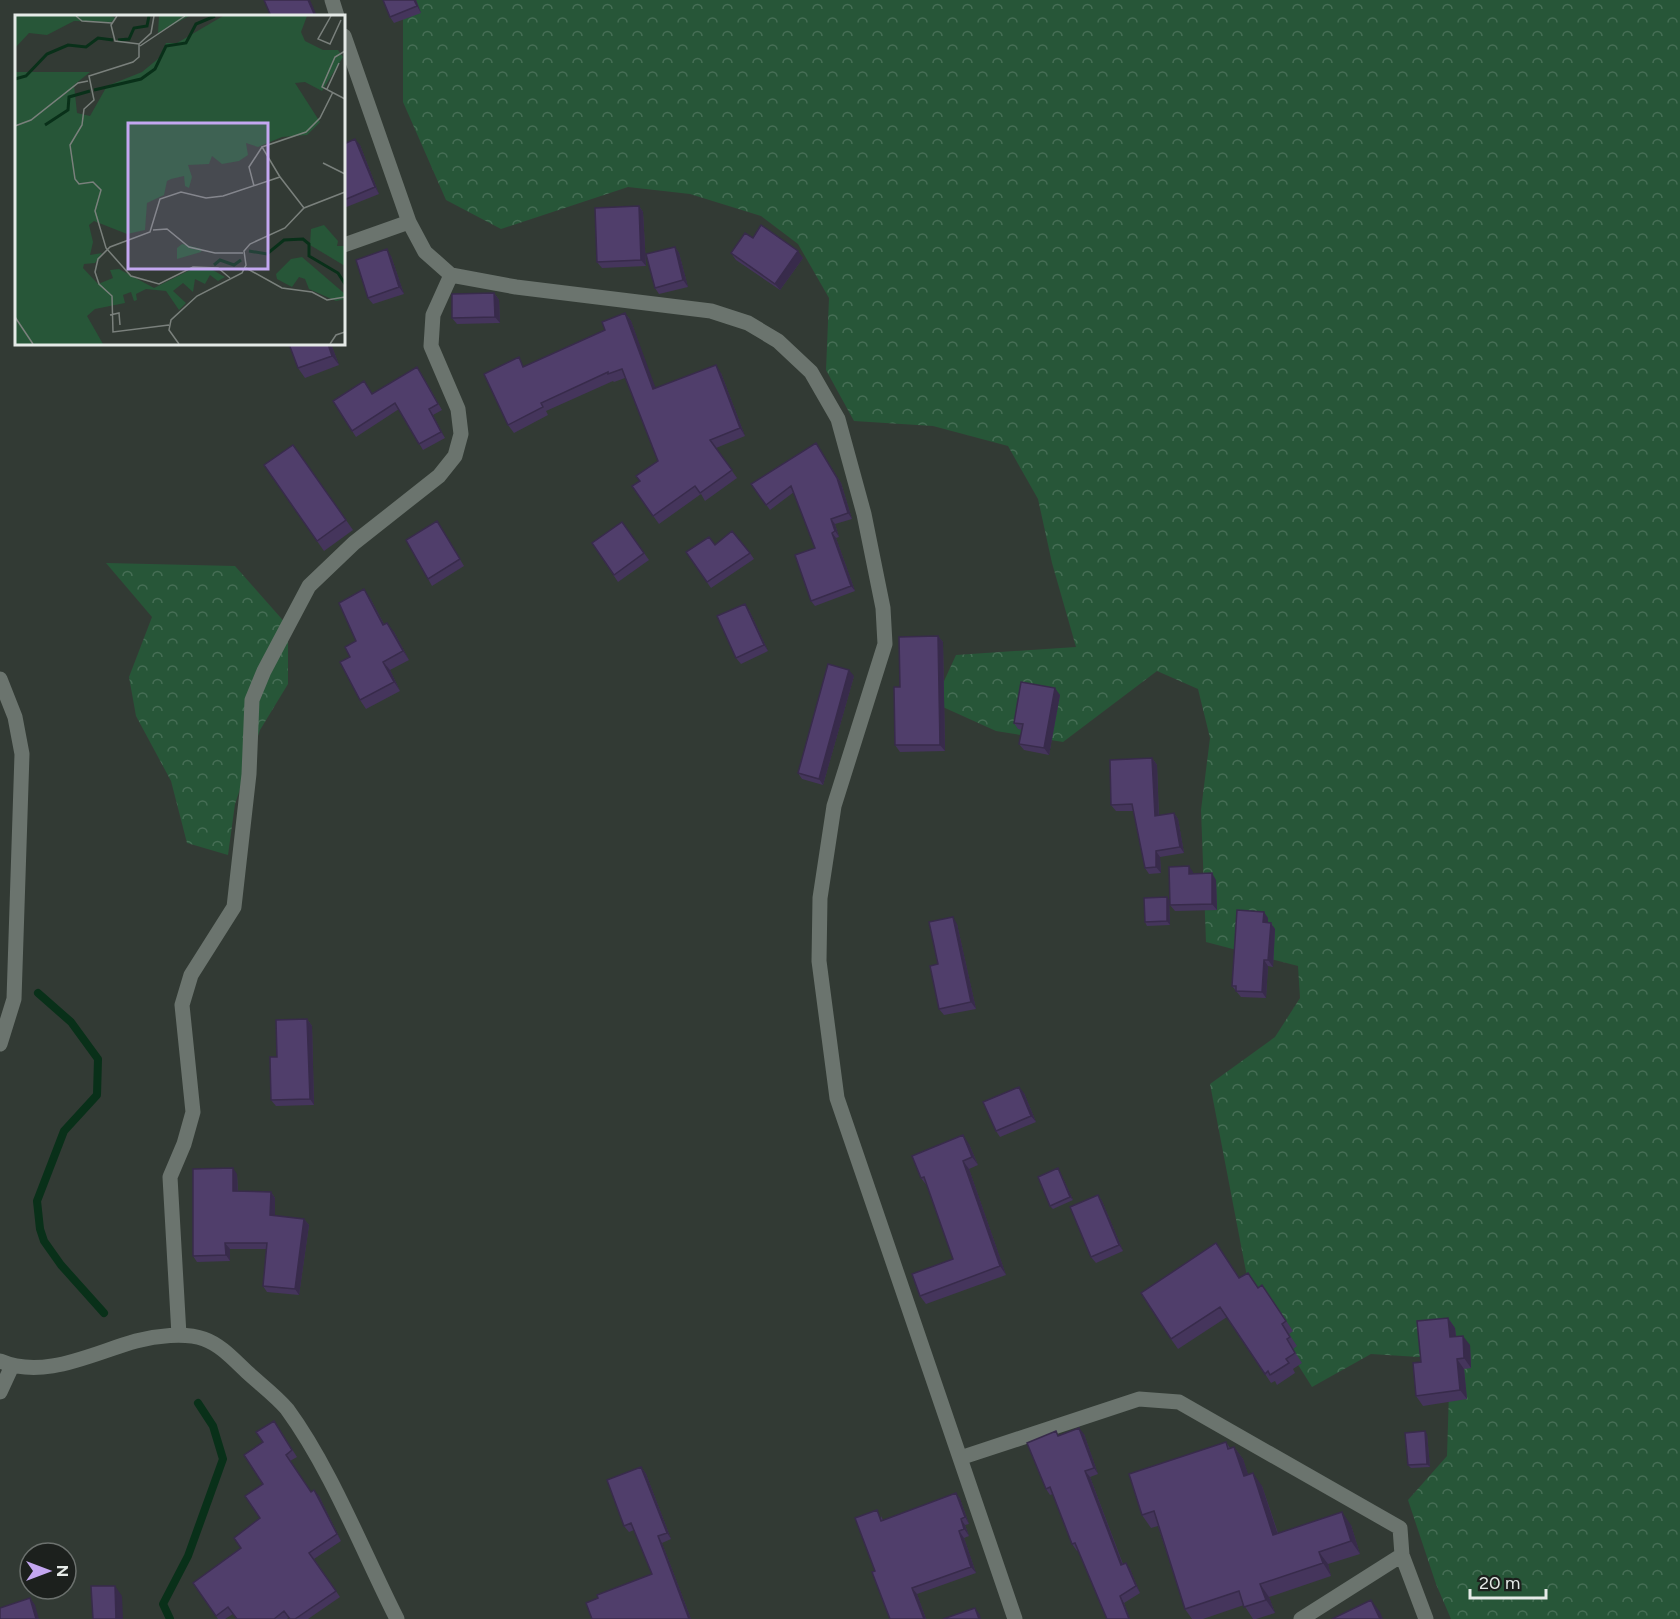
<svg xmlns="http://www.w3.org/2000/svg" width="1680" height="1619" font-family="Figtree,sans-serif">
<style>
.forest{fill:url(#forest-crowns)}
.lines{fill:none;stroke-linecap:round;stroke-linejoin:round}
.stream{stroke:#093019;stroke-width:8}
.minor{stroke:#6b746e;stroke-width:15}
.wall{fill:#45355c}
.shaded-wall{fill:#382b4b}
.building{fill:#503e6b;stroke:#382b4b;stroke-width:1.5}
.inset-river{fill:none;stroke:#093019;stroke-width:3}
.inset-road{fill:none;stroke:#7a807c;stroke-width:1.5}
.view{fill:#c4a7f1;fill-opacity:0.15;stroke:#c4a7f1;stroke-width:3}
.inset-edge{fill:none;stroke:#e5eae7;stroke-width:3}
</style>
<defs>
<pattern id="forest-crowns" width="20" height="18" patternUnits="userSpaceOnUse" patternTransform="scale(1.5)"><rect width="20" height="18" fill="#275638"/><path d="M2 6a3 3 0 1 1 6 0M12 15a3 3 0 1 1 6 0" fill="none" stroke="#466e55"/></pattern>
</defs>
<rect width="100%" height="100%" fill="#323a34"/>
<!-- forest -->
<path class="forest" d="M403 0H1680V1619H1451L1436 1584 1408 1500 1447 1456 1450 1359 1371 1354 1312 1387 1249 1287 1210 1084 1275 1037 1300 998 1298 966 1206 942 1201 810 1210 738 1198 689 1157 671 1063 742 996 731 934 703 956 655 1076 647 1052 563 1038 499 1008 446 933 426 854 421 826 370 829 298 798 244 761 216 690 194 628 187 501 229 446 200 403 102Z
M106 563 235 566 288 626V684L260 730 235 804 228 855 187 843 171 781 136 716 129 677 152 617Z"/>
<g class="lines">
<!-- stream -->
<path class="stream" d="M38 993 71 1022 98 1059 97 1095 64 1131 37 1201 40 1229 44 1241 61 1265 104 1313
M170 1619 163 1604 188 1556 223 1459 213 1426 198 1403"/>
<!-- minor -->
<path class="minor" d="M332 0 337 16
M344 36 409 222 425 252 451 275 516 287 711 311 748 323 778 341 811 372 838 419 864 514 883 608 885 644 834 806 820 898 819 961 837 1098 1015 1619
M344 245 409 222
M0 679 15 717 22 754 14 999 0 1044
M179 1335 170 1177 184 1144 193 1112 182 1005 191 975 234 907 249 774 252 700 264 671 309 586 354 543 439 476 455 456 461 434 458 409 431 346 433 315 451 275
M0 1361C44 1380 93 1353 136 1341 155 1336 185 1332 204 1339 221 1345 234 1360 247 1372 260 1384 276 1396 287 1409 331 1469 363 1552 397 1619
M0 1392 12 1366
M960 1458 1139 1399 1179 1402 1400 1528 1402 1555
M1301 1619 1402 1555 1426 1619"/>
</g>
<!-- wall -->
<path class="wall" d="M416 0 421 13 394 23 390 17Z
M344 144 360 145 379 194 344 208Z
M639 206 643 212 646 266 602 268 597 262Z
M753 238 803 258 780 290 736 260 731 253Z
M675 247 679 253 688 287 659 294 655 288Z
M391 256 404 294 373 304 368 298Z
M494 293 499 300 500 323 457 324 452 318Z
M625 313 631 321 655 389 721 373 745 436 716 448 737 478 705 501 701 494 659 524 632 486 640 481 658 461 625 378 614 382 613 381 546 411 548 415 514 433 508 425 605 330Z
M331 344 339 365 305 378 298 368Z
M421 373 442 410 433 415 445 438 423 450 399 409 356 437 333 401 372 393Z
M293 445 353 530 324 551 264 465Z
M819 448 841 483 852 519 835 524 839 537 836 538 855 591 815 606 811 601 815 548 794 492 770 510 751 484Z
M437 521 464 566 432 586 428 579Z
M622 522 649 560 618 582 592 543Z
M686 552 750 553 754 559 711 588Z
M370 598 384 624 394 632 409 660 390 670 400 691 366 709 360 700 350 657 356 641Z
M749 610 768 651 741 664 736 658Z
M938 636 943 642 945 751 900 752 895 745 900 687Z
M854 676 823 785 802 779 798 773Z
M1060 695 1049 755 1024 750 1019 744 1022 730 1018 729 1014 723Z
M1152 758 1157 765 1159 816 1174 813 1178 819 1184 853 1160 857 1161 873 1149 874 1145 868 1134 811H1116L1111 805Z
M1193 872V874L1216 880 1217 910 1175 911 1170 905Z
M1169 900 1170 925 1147 926 1145 922Z
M1268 918V922L1275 929 1273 967 1268 966 1266 998 1241 997 1232 986Z
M957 924 976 1009 944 1015 939 1009 938 964Z
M307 1019 312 1026 314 1105 276 1106 271 1100Z
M1024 1093 1036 1122 1000 1137 996 1131Z
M969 1144 978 1165 969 1169 1006 1275 926 1304 920 1296 953 1259 928 1187 921 1178Z
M1060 1172 1073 1200 1053 1209 1050 1206Z
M237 1174 238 1191 271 1192 275 1198V1216L304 1219 309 1225 299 1295 267 1292 263 1286 267 1249H230V1261L197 1262 193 1256Z
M1098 1195 1102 1201 1123 1251 1096 1263 1091 1257Z
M1239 1278 1259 1288 1262 1285 1293 1331 1289 1334 1297 1346 1293 1349 1302 1363 1293 1369 1295 1373 1277 1385 1275 1381 1271 1383 1227 1317 1178 1349 1171 1339Z
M1448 1318 1455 1328 1456 1336 1470 1345 1471 1368 1464 1369 1467 1399 1423 1406 1416 1396 1421 1362Z
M274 1421 297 1457 290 1461 311 1492 319 1496 341 1541 314 1559 340 1597 308 1619H290L289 1617 287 1619H237L233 1614 225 1619H218L193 1583 241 1548 260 1518 263 1484V1442Z
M1084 1434 1098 1474 1090 1477 1123 1564 1130 1569 1140 1593 1124 1603 1130 1619H1107L1078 1550 1077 1551 1072 1544 1053 1494 1050 1495 1046 1489 1059 1436Z
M1427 1434 1430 1467 1411 1468 1408 1465Z
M1226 1442 1230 1448 1234 1447 1243 1459 1248 1475 1262 1486 1278 1533 1351 1525 1360 1554 1328 1564 1331 1576 1269 1597 1275 1613 1256 1619H1253L1244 1605 1203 1619H1192L1185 1609 1158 1526 1151 1528 1142 1515Z
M641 1467 646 1474 671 1539 662 1543 691 1619 598 1598 652 1574 634 1530 629 1532 624 1526Z
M956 1493 960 1499 969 1524 965 1525 969 1536 964 1538 976 1573 917 1594 926 1619H890L875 1571 881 1516 883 1520Z"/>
<!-- shaded-wall -->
<path class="shaded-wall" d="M308 0H310L317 16H315Z
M414 0H416L421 13 417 6Z
M355 139 360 145 379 194 375 187Z
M639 206 643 212 646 266 641 260Z
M675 247 679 253 688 287 683 280Z
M387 249 391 256 404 294 399 287Z
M798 251 803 258 780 290 775 284Z
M494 293 499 300 500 323 495 317Z
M625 313 631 321 659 397 653 389Z
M328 344H331L339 365 332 356Z
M716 365 721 373 745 436 740 428Z
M429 409 433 415 445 438 441 432Z
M819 448 841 483 852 519 848 513Z
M831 519 835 524 839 537 835 531Z
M832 533 836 538 855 591 851 586Z
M364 589 370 598 389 634 383 625Z
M745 604 749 610 768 651 764 645Z
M387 623 394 632 409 660 403 651Z
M938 636 943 642 945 751 940 745Z
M383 662 390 670 400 691 394 682Z
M849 670 854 676 823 785 819 779Z
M1055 688 1060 695 1049 755 1044 748Z
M1152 758 1157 765 1159 823 1155 816Z
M1174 813 1178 819 1184 853 1180 847Z
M1156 851 1160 857 1161 873 1156 867Z
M1189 866 1193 872 1194 881 1189 874Z
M1212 873 1216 880 1217 910 1212 904Z
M1167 897 1169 900 1170 925 1167 921Z
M1264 912 1268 918V928L1263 922Z
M953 917 957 924 976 1009 971 1002Z
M1271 923 1275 929 1273 967 1268 960Z
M1264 960 1268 966 1266 998 1262 992Z
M307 1019 312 1026 314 1105 310 1099Z
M1019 1087 1024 1093 1036 1122 1031 1116Z
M963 1135 969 1144 978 1165 972 1157Z
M963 1161 969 1169 1006 1275 1000 1266Z
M233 1168 237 1174 238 1197 233 1191Z
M1058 1168 1060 1172 1073 1200 1070 1197Z
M271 1192 275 1198V1222L270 1215Z
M1098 1195 1102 1201 1123 1251 1119 1245Z
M304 1219 309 1225 299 1295 295 1289Z
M225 1243 230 1249V1261L226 1255Z
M1448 1318 1455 1328 1457 1346 1450 1337Z
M1463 1336 1470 1345 1471 1368 1464 1358Z
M1457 1359 1464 1369 1467 1399 1460 1390Z
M1079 1428 1084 1434 1098 1474 1094 1468Z
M1425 1431 1427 1434 1430 1467 1427 1464Z
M1234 1447 1243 1459 1253 1489 1244 1476Z
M641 1467 646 1474 671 1539 667 1533Z
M1085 1471 1090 1477 1125 1571 1121 1565Z
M1253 1473 1262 1486 1282 1547 1273 1535Z
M314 1490 319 1496 341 1541 337 1534Z
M956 1493 960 1499 969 1524 965 1517Z
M1342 1512 1351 1525 1360 1554 1351 1541Z
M961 1519 965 1525 969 1536 964 1529Z
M959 1531 964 1538 976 1573 971 1567Z
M658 1536 662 1543 691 1619H689Z
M1319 1552 1328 1564 1331 1576 1323 1563Z
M1126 1563 1130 1569 1140 1593 1136 1586Z
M1260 1584 1269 1597 1275 1613 1266 1600Z
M115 1586 122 1596 123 1619H116Z
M912 1588 917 1594 926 1619H924Z
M1120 1596 1124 1603 1130 1619H1129Z
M30 1598 35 1605 39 1619H36Z
M1371 1600 1380 1612 1383 1619H1380Z
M975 1608 980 1615 981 1619H979Z"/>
<!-- building -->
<path class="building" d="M264 0H308L315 16H271Z
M383 0H414L417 6 390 17Z
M355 139 375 187 344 200V144Z
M639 206 641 260 597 262 595 208Z
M761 225 798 251 775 284 731 253 745 233 753 238Z
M675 247 683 280 655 288 646 254Z
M387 249 399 287 368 298 356 260Z
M494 293 495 317 452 318V294Z
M625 313 653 389 716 365 740 428 710 440 732 470 700 493 695 486 653 516 632 486 640 481 636 476 658 461 622 369 608 374V372L541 403 543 407 508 425 484 374 519 357 523 367 605 330 602 322Z
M289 344H328L332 356 298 368Z
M417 367 438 404 429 409 441 432 419 444 395 403 352 431 333 401 364 381 372 394Z
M816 443 837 478 848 513 831 519 835 531 832 533 851 586 811 601 795 555 815 548 791 486 766 505 751 484Z
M293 445 346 520 317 541 264 465Z
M437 521 460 559 428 579 406 540Z
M622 522 644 553 614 575 592 543Z
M732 531 750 553 707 582 686 552 709 537 715 545Z
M364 589 383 625 387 623 403 651 383 662 394 682 360 700 340 662 350 657 345 647 356 641 339 603Z
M745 604 764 645 736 658 717 616Z
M938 636 940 745H895L894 687H900L899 637Z
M828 664 849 670 819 779 798 773Z
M1021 682 1055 688 1044 748 1019 744 1023 724 1014 723Z
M1152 758 1155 816 1174 813 1180 847 1156 851V867L1145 868 1132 804 1111 805 1110 760Z
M1189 866V874L1212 873V904L1170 905 1169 867Z
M1167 897V921L1145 922 1144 898Z
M1237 910 1264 912 1263 922 1271 923 1268 960H1264L1262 992 1236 991V986H1232Z
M953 917 971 1002 939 1009 930 966 938 964 929 922Z
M307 1019 310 1099 271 1100 270 1057H277L276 1020Z
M1019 1087 1031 1116 996 1131 983 1102Z
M963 1135 972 1157 963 1161 1000 1266 920 1296 912 1274 953 1259 924 1177 921 1178 912 1156Z
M233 1168V1191L271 1192 270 1215 304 1219 295 1289 263 1286 267 1243H225L226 1255 193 1256V1169Z
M1058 1168 1070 1197 1050 1206 1038 1177Z
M1098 1195 1119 1245 1091 1257 1070 1207Z
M1216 1243 1239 1278 1248 1273 1258 1288 1262 1285 1286 1321 1282 1324 1290 1337 1287 1339 1295 1353 1286 1359 1289 1363 1270 1375 1268 1371 1265 1374 1220 1307 1171 1339 1141 1293Z
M1448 1318 1450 1337 1463 1336 1464 1358 1457 1359 1460 1390 1416 1396 1413 1363 1421 1362 1417 1321Z
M274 1421 292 1450 286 1455 311 1492 314 1490 337 1534 309 1553 336 1591 295 1619H290L284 1611 274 1619H237L228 1607 216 1616 193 1583 241 1548 234 1538 260 1518 245 1496 263 1484 244 1455 263 1442 256 1432Z
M1079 1428 1094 1468 1085 1471 1121 1565 1126 1563 1136 1586 1120 1596 1129 1619H1107L1075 1543 1072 1544 1050 1487 1046 1489 1027 1443 1056 1431 1058 1436Z
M1425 1431 1427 1464 1408 1465 1405 1433Z
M1226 1442 1228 1449 1234 1447 1244 1476 1253 1473 1273 1535 1342 1512 1351 1541 1319 1552 1323 1563 1260 1584 1266 1600 1244 1607 1239 1591 1185 1609 1154 1511 1142 1515 1129 1474Z
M641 1467 667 1533 658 1536 689 1619H592L586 1603 598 1598 597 1595 652 1574 631 1523 624 1526 607 1480Z
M956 1493 965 1517 961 1519 964 1529 959 1531 971 1567 912 1588 924 1619H890L872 1572 875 1571 855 1518 877 1510 881 1521Z
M91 1586H115L116 1619H93Z
M30 1598 36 1619H0V1608Z
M1371 1600 1380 1619H1332Z
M975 1608 979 1619H943Z"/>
<!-- overview -->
<g transform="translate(15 15)">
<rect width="330" height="330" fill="#323a34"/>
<path d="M0 1H96L101 3 96 7 59 6 32 20 14 18 0 33ZM144 1H174L143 18ZM208 1H292L286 17 290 26 308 35H323L328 42 307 76 290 67 280 68 305 107 292 120 267 122 243 132 231 128 233 140 224 146 207 149 197 141 194 149 173 150 177 162 174 173 170 171 169 161 156 164 152 166 149 180 132 188 130 215 112 219 79 206 74 210 78 227 75 240 87 238 80 248 69 249 68 253 83 269 98 263 95 255 104 254 139 273 177 254H196L210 262 203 266 195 260 190 269 180 264 178 277 168 268 158 276 171 288 164 295 151 276 131 274 121 279 122 285 119 286 116 277 108 280 110 288 80 294 72 301 88 329H0V57H75L59 70 62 98 75 101 92 71 127 57 144 43 151 28H162ZM309 210 323 226 322 231H330V251L295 230 296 214ZM167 229 187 234 186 237 162 244V233ZM287 242 330 279V284L321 286 294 274 290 264 284 262 277 272 262 264 261 259 276 244Z" fill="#275638"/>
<path class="inset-river" d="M103 25 114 24 119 13 132 11 134 1M0 64 11 61 32 39 53 30 71 32 83 23 98 25M79 75 126 64 140 54 151 31 171 28 181 9 200 1M30 110 53 95 54 82 75 76M234 236 252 239 269 225 288 224 294 229V241L323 258 330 269M199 250 205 245 219 250 226 245"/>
<path class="inset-road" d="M61 1 67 6 97 8M102 1 96 10 100 26 124 29 136 18 139 1M316 1 303 24 315 29 326 5M124 29V42L118 47 74 61 79 85 69 94 67 110 55 130 60 164 64 169 78 167 86 175 80 196 91 233 116 261 144 269 178 252 203 253 215 263M125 31 170 1M330 36 320 42 307 72 330 84M312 74 324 48M0 111 16 105 63 68 73 66M308 148 330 159M265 162 247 132 291 117 305 103 318 77M239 171 234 152 247 132M138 215 152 214 174 232 200 238H228M231 253 267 273 297 277 312 285 330 282M95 300 104 298 105 310M0 302 18 329M154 310 98 317 97 281 84 269 80 257 83 244 95 232 135 217 145 184 166 177 191 183 208 181 265 162 289 193M164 329 154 315 156 305 182 281 227 258 231 250 229 236 235 229 270 213 289 193 330 177M315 329 321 320 330 317"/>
<path class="view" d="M113 108H253V254H113Z"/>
<rect width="330" height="330" class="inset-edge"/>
</g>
<!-- north arrow -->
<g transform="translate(48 1571) rotate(90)"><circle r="28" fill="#1c201d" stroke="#6c716e" stroke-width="1.5"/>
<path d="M0-4.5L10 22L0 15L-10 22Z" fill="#c4a7f1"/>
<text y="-9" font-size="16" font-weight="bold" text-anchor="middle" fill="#e5eae7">N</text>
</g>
<!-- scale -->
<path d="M1470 1589v9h76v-9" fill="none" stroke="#e5eae7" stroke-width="3"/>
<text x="1479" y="1589" font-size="18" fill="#e5eae7" stroke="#1c201d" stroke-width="4.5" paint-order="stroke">20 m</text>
</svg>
